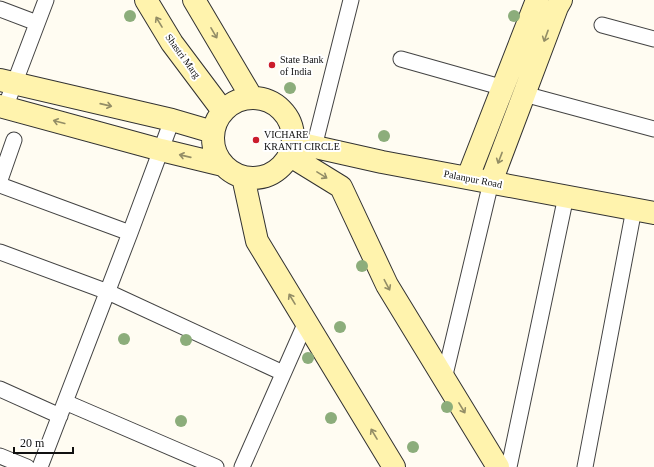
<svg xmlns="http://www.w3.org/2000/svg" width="654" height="467" font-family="'Times New Roman',serif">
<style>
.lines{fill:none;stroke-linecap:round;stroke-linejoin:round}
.street-casing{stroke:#434343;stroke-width:17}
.secondary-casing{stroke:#323232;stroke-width:24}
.street{stroke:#fff;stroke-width:15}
.secondary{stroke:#fff3ad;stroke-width:22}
.tree{fill:#8cad7b}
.oneway{stroke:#938d66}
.poi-dot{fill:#cb1c2b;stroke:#fff;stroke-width:1.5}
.labels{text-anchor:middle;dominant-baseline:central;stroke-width:4;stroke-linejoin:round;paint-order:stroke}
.street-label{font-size:10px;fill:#101010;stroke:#fff}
.poi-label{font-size:10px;fill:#101010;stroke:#fff;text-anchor:start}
</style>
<rect width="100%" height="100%" fill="#fffcf2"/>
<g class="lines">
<!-- street casing -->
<g class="street-casing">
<path id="street" d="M0 9 37 23
M602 25 654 39
M401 59 504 88
M524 94 654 129
M5 108 46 0
M314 147 351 0
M0 180 14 140
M0 185 130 233
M0 252 108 292 283 373
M444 379 491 182
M0 389 60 416
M65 402 216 467
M0 456 27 467
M40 467 130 233 172 120
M242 467 306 322
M509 467 566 196
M585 467 634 209"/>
</g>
<!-- secondary casing -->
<g class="secondary-casing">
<path id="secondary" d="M146 0 172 43 223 111
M194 0 252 98
M0 80 172 120 213 132
M213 138a40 40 0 1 1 80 0a40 40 0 1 1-80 0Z
M0 106 161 150 223 165
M293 142 382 162 654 213
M289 155 341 187 387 285 498 467
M243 177 257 241 394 467
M468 177 537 0
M491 182 557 7 561 0"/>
</g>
<!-- street -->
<use href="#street" class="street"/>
<!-- secondary -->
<use href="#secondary" class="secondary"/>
</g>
<!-- trees -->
<g class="tree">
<circle cx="130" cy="16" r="6"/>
<circle cx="514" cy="16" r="6"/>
<circle cx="290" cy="88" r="6"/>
<circle cx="384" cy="136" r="6"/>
<circle cx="362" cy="266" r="6"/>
<circle cx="340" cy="327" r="6"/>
<circle cx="124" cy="339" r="6"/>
<circle cx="186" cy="340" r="6"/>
<circle cx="308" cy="358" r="6"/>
<circle cx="447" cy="407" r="6"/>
<circle cx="331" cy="418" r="6"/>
<circle cx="181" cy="421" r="6"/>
<circle cx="413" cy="447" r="6"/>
</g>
<!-- one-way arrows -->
<defs><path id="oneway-shaft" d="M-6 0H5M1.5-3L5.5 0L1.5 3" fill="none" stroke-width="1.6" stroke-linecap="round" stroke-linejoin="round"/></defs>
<g class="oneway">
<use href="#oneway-shaft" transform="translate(159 22) rotate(-121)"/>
<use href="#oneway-shaft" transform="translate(214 33) rotate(60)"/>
<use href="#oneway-shaft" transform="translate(546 36) rotate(110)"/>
<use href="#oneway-shaft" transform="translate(106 105) rotate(13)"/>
<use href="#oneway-shaft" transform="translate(59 122) rotate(-165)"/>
<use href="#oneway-shaft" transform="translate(185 156) rotate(-167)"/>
<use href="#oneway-shaft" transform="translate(500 158) rotate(111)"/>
<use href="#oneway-shaft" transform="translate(322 175) rotate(32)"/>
<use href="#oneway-shaft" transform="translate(387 285) rotate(62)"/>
<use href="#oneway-shaft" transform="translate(292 299) rotate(-121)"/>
<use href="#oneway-shaft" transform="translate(462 408) rotate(59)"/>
<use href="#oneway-shaft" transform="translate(374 434) rotate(-121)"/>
</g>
<!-- markers -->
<g class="poi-dot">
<circle cx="272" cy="65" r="4"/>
<circle cx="256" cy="140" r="4"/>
</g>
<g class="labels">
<!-- street labels -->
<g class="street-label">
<text transform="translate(183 56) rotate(54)">Shastri Marg</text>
<text transform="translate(473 179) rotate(11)">Palanpur Road</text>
</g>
<!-- poi labels -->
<g class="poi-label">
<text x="280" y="59">State Bank<tspan x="280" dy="12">of India</tspan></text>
<text x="264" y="134">VICHARE<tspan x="264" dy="12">KRANTI CIRCLE</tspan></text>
</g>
</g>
<!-- scale -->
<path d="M14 447v6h59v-6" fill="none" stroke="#101010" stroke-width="2"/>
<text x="20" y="447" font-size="12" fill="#101010" stroke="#ffffff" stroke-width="3" paint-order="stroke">20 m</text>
</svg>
